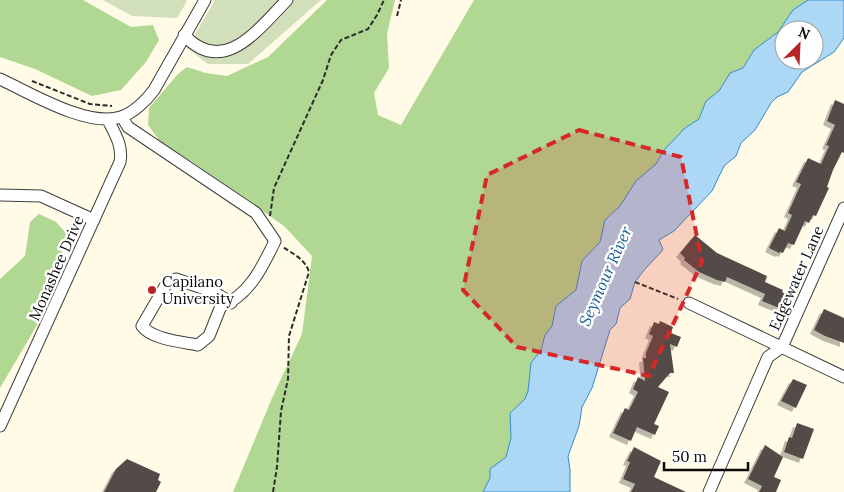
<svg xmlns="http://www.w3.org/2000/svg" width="844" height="492" font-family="Lora,serif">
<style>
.forest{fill:#b0d892}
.cemetery{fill:#d2dfbb}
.water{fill:#acd8f6;stroke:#348bcc;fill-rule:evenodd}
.building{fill:#534c47;filter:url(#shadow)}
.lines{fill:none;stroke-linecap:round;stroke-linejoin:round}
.minor-casing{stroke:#3d3d3d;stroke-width:13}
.path{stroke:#2c2c2c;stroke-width:2;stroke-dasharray:5 2.5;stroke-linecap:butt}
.minor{stroke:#fff;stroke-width:11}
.marked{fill:#d62828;fill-opacity:0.2;stroke:#d62828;stroke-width:4;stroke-dasharray:10 6;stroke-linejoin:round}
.poi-dot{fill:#b92427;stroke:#fff;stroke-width:2}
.labels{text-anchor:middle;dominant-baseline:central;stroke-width:5;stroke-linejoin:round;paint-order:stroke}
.street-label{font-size:15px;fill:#0a0a0a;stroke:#fff}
.poi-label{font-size:15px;fill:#0a0a0a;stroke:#fff;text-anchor:start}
.water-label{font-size:16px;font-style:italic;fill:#155c9a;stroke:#fff}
</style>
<defs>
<filter id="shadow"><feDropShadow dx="-4" dy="4" stdDeviation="0" flood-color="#0004"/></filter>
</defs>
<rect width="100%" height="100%" fill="#fffbe7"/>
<!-- forest -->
<path class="forest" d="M0 0H83L131 27 153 25 159 40 146 62 121 90 92 96 35 69 0 57Z
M327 0H395L387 34 389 68 374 93 378 115 401 125 474 0H808L793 10 778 32 754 50 743 68 730 73 719 91 706 101 699 119 685 128 664 150 656 164 636 181 620 206 605 220 600 242 582 261 576 290 556 306 552 326 545 335 541 350 531 363 528 391 525 399 510 413 511 438 506 457 490 469V478L483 492H233L272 398 302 334 312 256 284 226 191 161 161 143 148 125 149 108 178 74 187 67 206 73 227 76 268 57Z
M39 214 56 222 66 233 65 243 37 325 0 388V279L25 256 30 222Z"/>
<!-- cemetery -->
<path class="cemetery" d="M103 0H185L187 1 177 18 132 16Z
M215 0H321L248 64H208L187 48Z"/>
<!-- water -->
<path class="water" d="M808 0H844V38L834 52 802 72 788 92 777 97 771 103 755 130 741 143 736 156 724 166 712 191 674 231 659 240 663 249 661 252 645 269 635 282 630 299 620 308 616 324 610 330 592 388 582 407 579 426 568 456 570 470V492H483L490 478V469L506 457 511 438 510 413 525 399 528 391 531 363 541 350 545 335 552 326 556 306 576 290 582 261 600 242 605 220 620 206 636 181 656 164 664 150 685 128 699 119 706 101 719 91 730 73 743 68 754 50 778 32 793 10ZM784 30H814V60H784Z"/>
<!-- building -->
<path class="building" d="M835 100 844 104V153L842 152 833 170 827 187 829 188 816 216 813 215 809 223 805 221 794 245 788 243 783 253 780 252 779 253 769 248 779 228 785 231 792 215 788 213 801 184 796 182 808 158 821 164 829 146 826 145 835 125 827 121Z
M695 235 717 253 767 276 765 282 783 290 782 292 789 296 784 310 762 301 765 294 727 277 725 282 717 280 699 272 684 260 685 258 680 253Z
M824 309 844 318V343L825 336 814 330Z
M660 321 673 327 671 333 681 337 677 347 670 344 674 373H670L658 387 669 392 654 424 659 426 655 435 637 427 631 441 613 433 625 408 629 410 638 392 633 389 638 377 645 381 643 358H646V353L653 336 649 334 654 322 659 324Z
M793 379 807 385 796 408 781 401Z
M797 423 814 429 803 459 784 452 789 437 792 438Z
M765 445 783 457 774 477 781 480 776 492H759L762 486 748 479Z
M634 447 661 461 654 477 686 492H631L635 484 623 479 630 462 627 461Z
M127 459 160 474 158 480 161 482 156 492H104L116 469Z"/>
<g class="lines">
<!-- minor casing -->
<g class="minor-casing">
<path id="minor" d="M184 35C224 78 259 28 287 0
M0 79C30 93 88 128 121 117 133 113 146 101 154 90L205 0
M122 117 128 127 256 213 275 241C263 266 249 296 221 306L209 336 198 345C182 342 151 339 142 326L167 283 176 279 214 292 231 303
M0 195 41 196 94 220
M689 303 844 377
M0 426 120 162C123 146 115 134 108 120
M709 492 768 357 782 347 844 208"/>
</g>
<!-- path -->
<path class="path" d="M397 16 401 0
M32 81 90 104 112 106
M270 216 274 188 323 80 331 55 341 40 368 29 377 15 384 0
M635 282 678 299
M273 492 277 467 281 411 288 379 289 336 309 272C305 259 293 254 283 247"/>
<!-- minor -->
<use href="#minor" class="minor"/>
</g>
<!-- marked area -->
<path class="marked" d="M579 130 681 157 702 262 649 376 517 347 463 290 487 175Z"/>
<!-- markers -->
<circle class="poi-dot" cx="152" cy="290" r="5"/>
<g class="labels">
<!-- street labels -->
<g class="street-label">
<text transform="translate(56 268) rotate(-66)">Monashee Drive</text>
<text transform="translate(796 278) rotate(-66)">Edgewater Lane</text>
</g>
<!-- poi labels -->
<g class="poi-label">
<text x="162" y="281">Capilano<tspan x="162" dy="17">University</tspan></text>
</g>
<!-- water labels -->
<g class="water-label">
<text transform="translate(605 276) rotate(-66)">Seymour River</text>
</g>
</g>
<!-- north arrow -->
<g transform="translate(799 45) rotate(24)"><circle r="24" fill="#ffffff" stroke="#9d9d9d"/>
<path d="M0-4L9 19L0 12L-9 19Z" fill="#b92427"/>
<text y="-8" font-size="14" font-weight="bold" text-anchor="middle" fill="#0a0a0a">N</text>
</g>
<!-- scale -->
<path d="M664 462v8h84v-8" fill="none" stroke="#0a0a0a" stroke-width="2.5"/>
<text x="672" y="462" font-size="15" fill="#0a0a0a" stroke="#ffffff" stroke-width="4" paint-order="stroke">50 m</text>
</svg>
